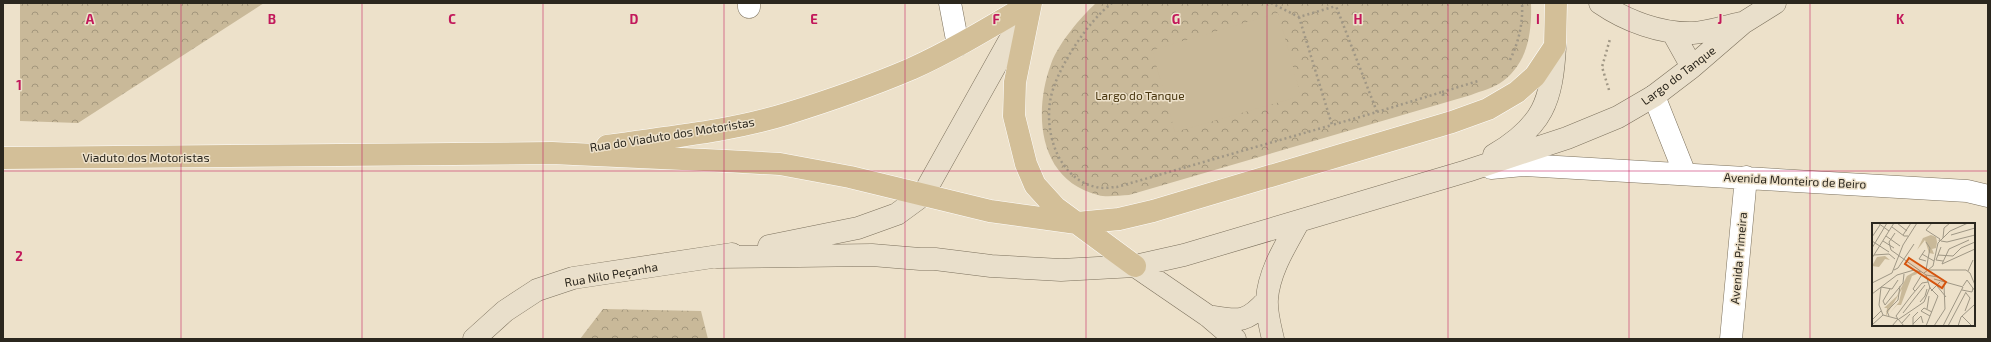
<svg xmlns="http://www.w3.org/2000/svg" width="1991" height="342" font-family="'Exo 2',sans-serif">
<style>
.forest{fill:url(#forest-crowns)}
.pitch{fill:#c9b999}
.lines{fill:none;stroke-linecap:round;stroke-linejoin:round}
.street-casing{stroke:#7c715d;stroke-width:23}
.secondary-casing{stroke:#7c715d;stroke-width:23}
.primary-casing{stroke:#fff;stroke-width:23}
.path{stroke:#a09785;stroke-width:2.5;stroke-dasharray:2 3;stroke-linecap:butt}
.street{stroke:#fff;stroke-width:22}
.secondary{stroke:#e9dfcb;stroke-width:22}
.primary{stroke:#d3bf98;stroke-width:22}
.grid{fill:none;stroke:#c2185b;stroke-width:1;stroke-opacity:0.55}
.labels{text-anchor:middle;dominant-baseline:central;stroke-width:3;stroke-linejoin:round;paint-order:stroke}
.street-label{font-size:12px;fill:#2b271e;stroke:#ede1ca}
.park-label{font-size:12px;fill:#493710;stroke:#ede1ca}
.inset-road{fill:none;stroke:#9f9785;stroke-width:1}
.view{fill:#d5540e;fill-opacity:0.15;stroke:#d5540e;stroke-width:2}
.inset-edge{fill:none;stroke:#2b271e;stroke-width:2}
.grid-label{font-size:13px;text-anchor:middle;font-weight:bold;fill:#c2185b;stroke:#ede1ca;stroke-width:3;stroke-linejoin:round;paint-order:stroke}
</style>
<defs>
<pattern id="forest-crowns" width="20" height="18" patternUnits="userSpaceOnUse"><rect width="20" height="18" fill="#c9b999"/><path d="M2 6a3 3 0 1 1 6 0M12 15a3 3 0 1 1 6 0" fill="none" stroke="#a3967c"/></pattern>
</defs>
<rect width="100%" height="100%" fill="#ede1ca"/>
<!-- forest -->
<path class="forest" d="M20 3H264L78 123 20 121Z
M1096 3H1531C1532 32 1528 62 1503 81 1494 88 1481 91 1471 95L1129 195C1120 195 1107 198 1098 195 1038 180 1033 113 1051 64 1058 44 1080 18 1096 3Z
M603 309 701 311 708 339H580Z"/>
<!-- pitch -->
<path class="pitch" d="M1278 13 1301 96 1175 132 1152 50Z"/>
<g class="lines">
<!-- street casing -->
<g class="street-casing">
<path id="street" d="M749 3V7
M950 3 958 45
M1654 96 1685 174
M1491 168 1523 165 1967 191 1988 196
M1731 339 1746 177"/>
</g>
<!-- secondary casing -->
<g class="secondary-casing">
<path id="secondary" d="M1600 3C1626 21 1661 34 1693 33 1709 32 1726 26 1741 23
M1673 33 1692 67
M1494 155C1543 126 1552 101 1555 46
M769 246 858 228 897 214 923 195 1027 9
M717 257 872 255 920 259H935L991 266 1061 270 1135 266 1184 255 1467 171 1567 138 1618 117 1654 96 1692 67 1743 23 1775 3
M1135 266 1208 316 1235 339
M1208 316C1238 321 1246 324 1267 300
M474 339 505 311 537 290 573 278 732 254
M1273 339C1270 326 1266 312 1267 299 1269 271 1286 245 1299 221"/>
</g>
<!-- primary casing -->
<g class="primary-casing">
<path id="primary" d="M1031 3 1015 82 1014 116 1026 164 1035 185 1055 207 1135 266
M607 146C667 137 728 132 786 114 828 101 871 86 911 69 953 50 992 26 1031 3
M3 158 552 153 726 161 780 164 850 177 990 211 1077 223 1119 219 1153 211 1452 122 1488 109 1517 92 1535 76 1555 46 1556 3"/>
</g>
<!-- path -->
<path class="path" d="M1112 3C1088 21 1054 72 1050 102 1045 135 1059 179 1096 187 1103 189 1111 187 1117 187L1332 125
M1271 3 1299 17 1336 6
M1299 17 1332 125 1377 112 1336 6
M1510 60C1519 41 1523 24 1522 3
M1609 90 1602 67 1610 39
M1442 92 1478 81
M1377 112 1442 92 1444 97"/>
<!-- street -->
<use href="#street" class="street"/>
<!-- secondary -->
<use href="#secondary" class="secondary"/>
<!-- primary -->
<use href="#primary" class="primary"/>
</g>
<!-- grid -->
<path class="grid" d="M181 3V339M362 3V339M543 3V339M724 3V339M905 3V339M1086 3V339M1267 3V339M1448 3V339M1629 3V339M1810 3V339M3 171H1988"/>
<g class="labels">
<!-- street labels -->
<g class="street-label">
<text transform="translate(1678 75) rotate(-37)">Largo do Tanque</text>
<text transform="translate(672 134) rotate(-9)">Rua do Viaduto dos Motoristas</text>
<text x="146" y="157">Viaduto dos Motoristas</text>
<text transform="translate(1795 180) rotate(3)">Avenida Monteiro de Beiro</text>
<text transform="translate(1738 258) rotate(-85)">Avenida Primeira</text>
<text transform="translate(611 274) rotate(-10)">Rua Nilo Peçanha</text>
</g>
<!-- park labels -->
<g class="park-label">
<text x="1140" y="95">Largo do Tanque</text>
</g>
</g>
<!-- overview -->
<g transform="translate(1872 223)">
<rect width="103" height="103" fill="#ede1ca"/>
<path d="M59 12 64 14 65 19 64 25 60 26 62 31 57 30 53 17 45 27 51 15ZM13 33 18 37 13 36 7 44 0 43 5 34ZM44 48 45 51 40 53 29 82H25L17 91 27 79 30 66 14 93 15 85H12L25 73 35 53Z" fill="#c9b999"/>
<path class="inset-road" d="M6 0 17 8M25 0 35 8M60 0 54 7 68 16 67 18M20 4 32 13H36M23 10 17 19 19 27 54 52 66 54M31 12 39 0M79 12 103 5M14 13 28 23M0 14 8 2M71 15 72 5 78 0M97 17 77 26 70 41 103 26M0 18 17 29M11 18 22 25M69 18 75 19 103 12M54 19 58 25 54 47M69 24 64 37 71 38M0 25 15 0M53 27 47 36 54 38M50 31 62 38M2 32 17 31 23 36M66 32 81 33 89 25 103 19M0 35 22 0M22 47 26 45 42 21M55 47H94L98 50 103 62M96 48 101 37M52 50 61 43 66 20 78 8 96 0M62 56 91 64 71 103M26 57 20 66 9 64 7 82 11 92 26 96 32 103M0 60 20 50 31 22 45 0M65 63 74 74M91 63 95 57 103 68M90 67 100 69 101 65M43 68 41 66 49 53M59 68 68 59M0 71 25 52 42 47 49 49M11 78 13 82 31 60 32 51M11 78 18 66M48 79 53 73 55 66M55 86 57 73M93 88 98 75 94 70M31 90 53 62M17 93 15 88 26 77 28 63M58 93 49 88 52 85 60 89M90 93 99 102M27 96 52 79 58 64M0 97 9 88M30 100 38 91M41 101 49 93 51 100M0 102 11 92M41 102V94L46 89M20 103 26 96 24 93 39 73 50 60 56 59M54 103 66 73 58 65 54 52M62 103 73 86 72 63M76 103 94 69M86 103 89 94 102 82"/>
<path class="view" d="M37 35 74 59 70 65 33 41Z"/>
<rect width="103" height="103" class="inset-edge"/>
</g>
<g class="grid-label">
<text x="90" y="24">A</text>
<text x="272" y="24">B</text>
<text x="452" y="24">C</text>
<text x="634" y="24">D</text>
<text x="814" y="24">E</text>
<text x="996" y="24">F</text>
<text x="1176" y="24">G</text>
<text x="1358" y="24">H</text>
<text x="1538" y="24">I</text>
<text x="1720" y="24">J</text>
<text x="1900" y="24">K</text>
<text x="19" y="90">1</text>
<text x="19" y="261">2</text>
</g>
<!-- border -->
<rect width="1991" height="342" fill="none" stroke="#2b271e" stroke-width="8"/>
</svg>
